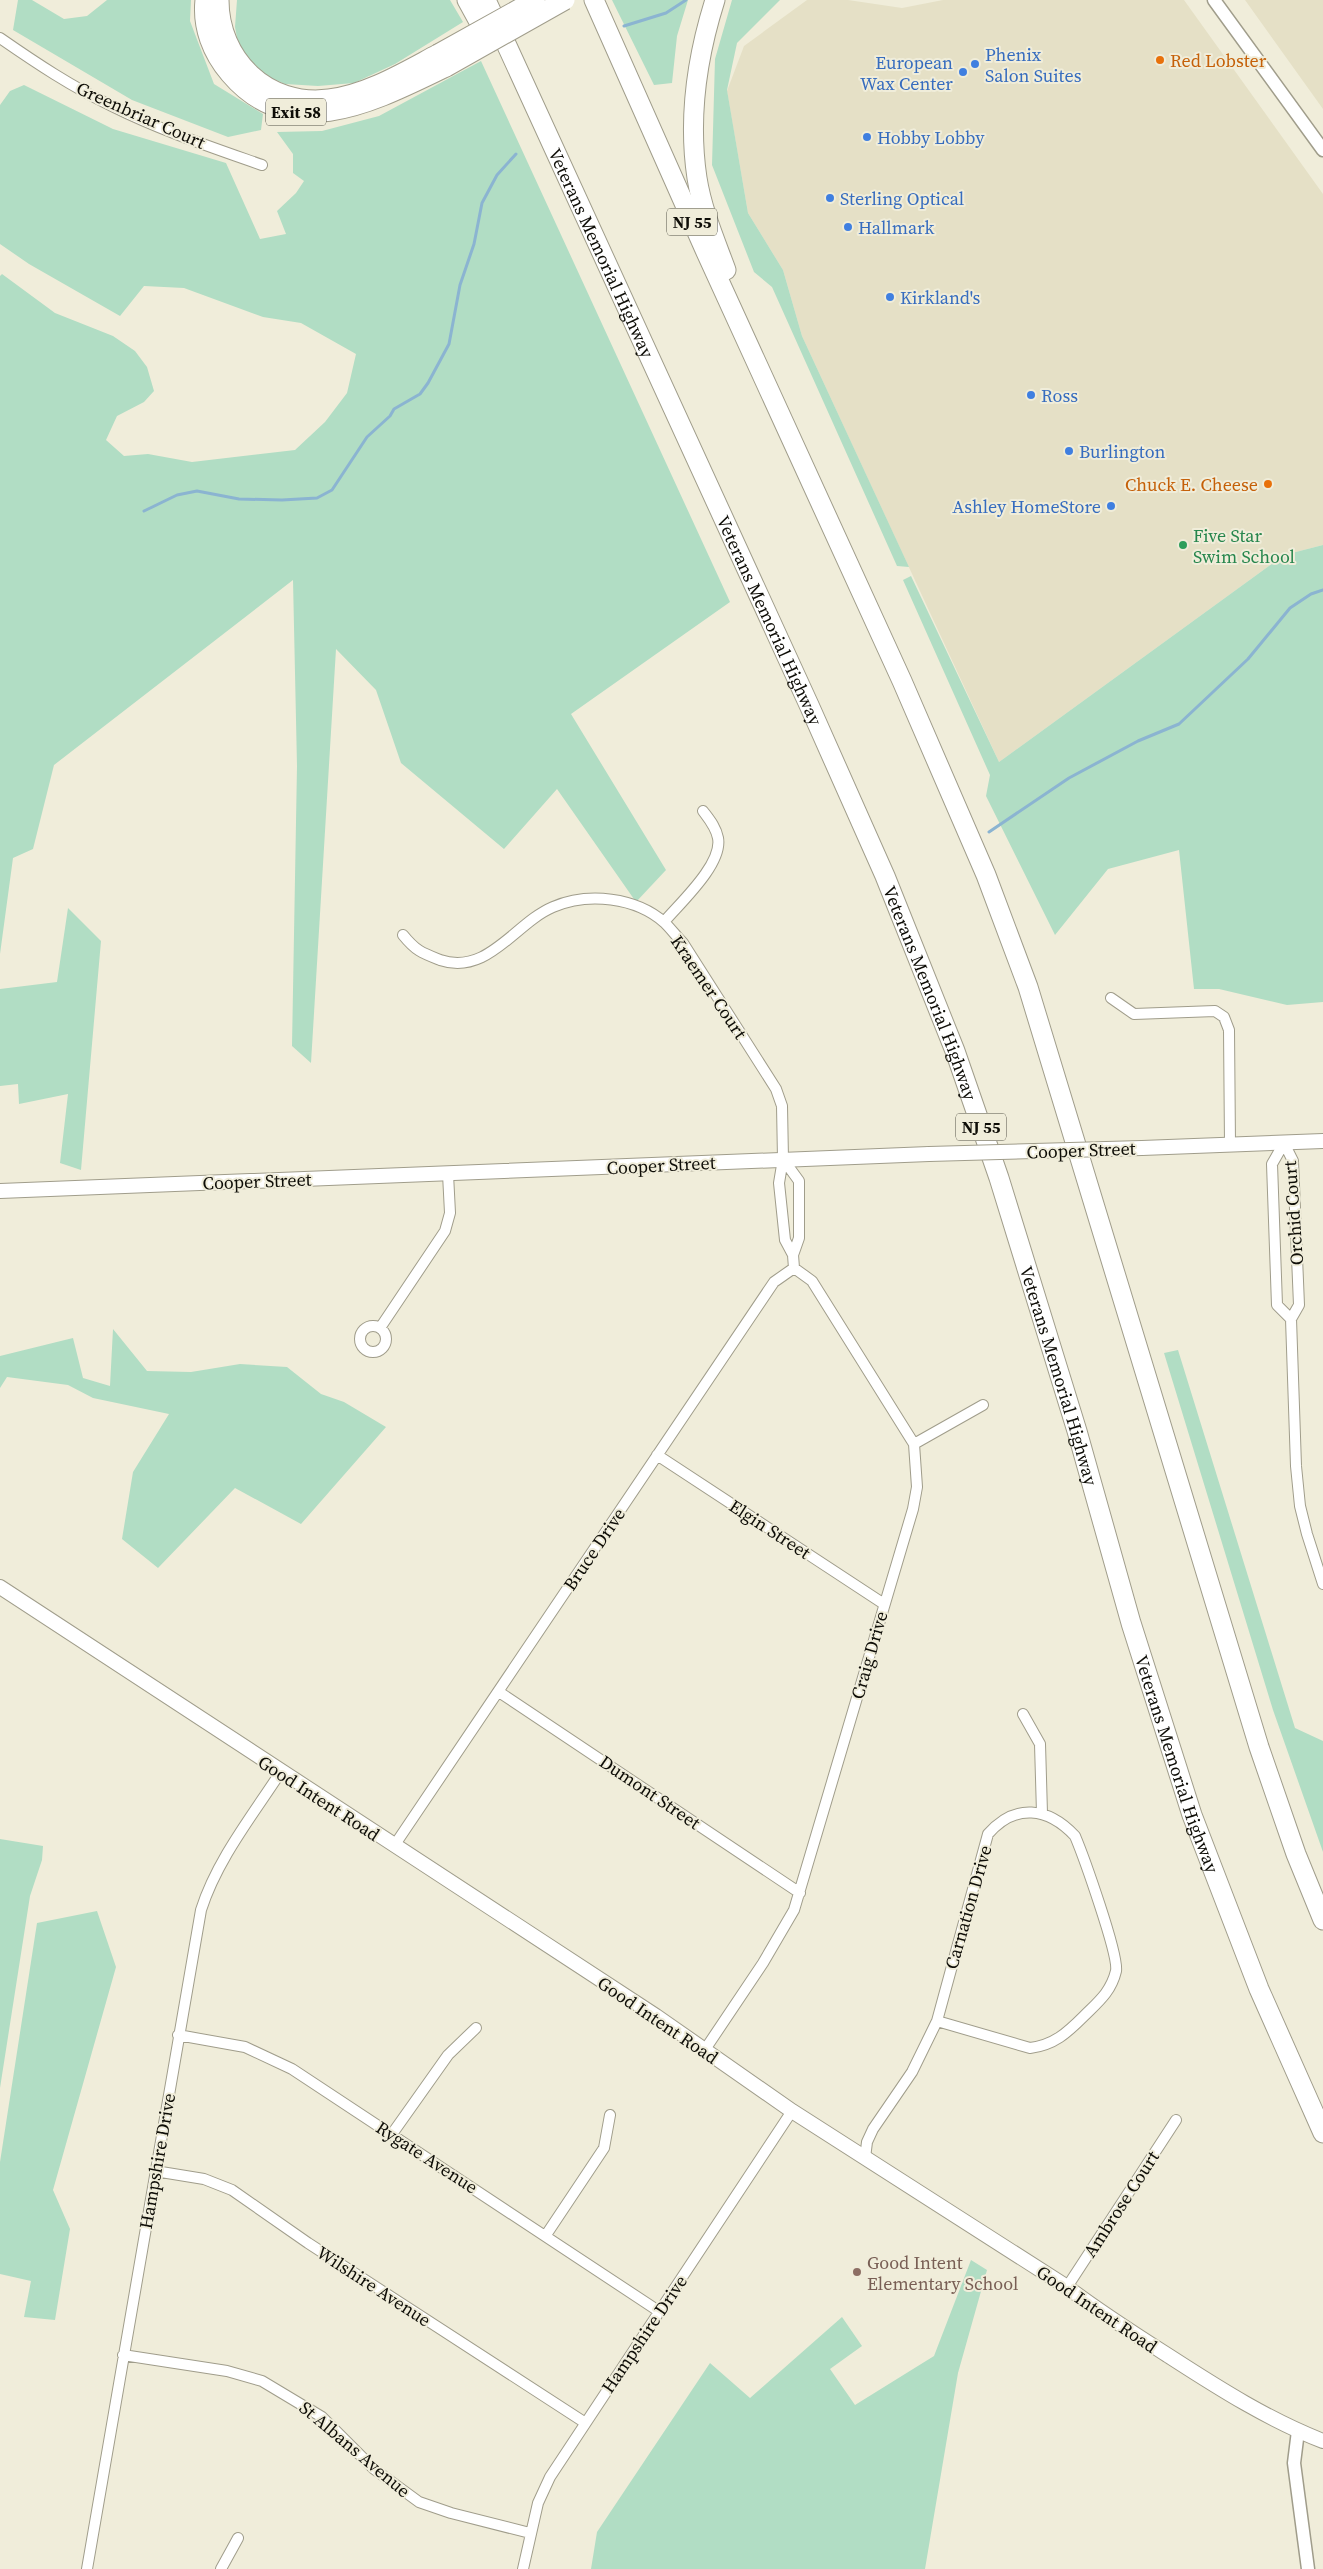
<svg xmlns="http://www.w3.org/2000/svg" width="1323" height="2569" font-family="'Source Serif 4',serif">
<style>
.built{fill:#e5e0c6}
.green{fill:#b1ddc4}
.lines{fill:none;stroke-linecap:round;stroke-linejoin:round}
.stream{stroke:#8bb4d1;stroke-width:3}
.minor-casing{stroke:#a09d8b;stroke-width:12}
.tertiary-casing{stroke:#a09d8b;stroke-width:15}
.secondary-casing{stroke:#a09d8b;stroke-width:16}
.motorway-casing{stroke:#a09d8b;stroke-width:21}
.minor{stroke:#fff;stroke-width:10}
.tertiary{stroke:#fff;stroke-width:12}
.secondary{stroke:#fff;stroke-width:14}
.motorway{stroke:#fff;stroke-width:19}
.secondary-bridge-casing{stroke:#a09d8b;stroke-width:16;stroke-linecap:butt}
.motorway-bridge-casing{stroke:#a09d8b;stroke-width:21;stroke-linecap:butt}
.secondary-bridge{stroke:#fff;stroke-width:14}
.motorway-bridge{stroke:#fff;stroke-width:19}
.food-dot{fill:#e8710a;stroke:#f0edda;stroke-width:2}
.shop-dot{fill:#3f7fe0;stroke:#f0edda;stroke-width:2}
.leisure-dot{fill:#2e9e5b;stroke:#f0edda;stroke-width:2}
.education-dot{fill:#8d6e63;stroke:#f0edda;stroke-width:2}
.labels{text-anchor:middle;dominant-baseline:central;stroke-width:4;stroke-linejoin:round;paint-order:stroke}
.shield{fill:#f0edda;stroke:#525046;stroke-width:1}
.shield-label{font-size:16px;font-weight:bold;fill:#0e0d07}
.shop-label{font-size:18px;fill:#366cbe;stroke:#f0edda;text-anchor:start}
.food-label{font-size:18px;fill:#c56008;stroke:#f0edda;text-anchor:start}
.street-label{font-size:18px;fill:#0e0d07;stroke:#f0edda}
.leisure-label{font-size:18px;fill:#27864d;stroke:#f0edda;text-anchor:start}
.education-label{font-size:18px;fill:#785e54;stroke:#f0edda;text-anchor:start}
</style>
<rect width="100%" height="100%" fill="#f0edda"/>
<!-- built -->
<path class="built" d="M807 0H848L902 8 943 0H1184L1323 194V545L1284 555 999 762 802 336 783 270 748 213 727 91 744 46Z
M1245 0H1323V109Z"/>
<!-- green -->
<path class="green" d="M18 0H32L64 19 87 16 107 0H191L190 21 214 84 263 114 261 130 228 137 132 100 13 30Z
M237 0H450L463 22 395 64 354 83 318 86 285 84 264 75 248 59 238 43 235 27Z
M612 0H688L677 36 672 83 654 85Z
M732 0H780L737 43 727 90 748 213 783 270 802 336 909 567 897 566 772 287 754 272 712 165 715 59Z
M481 61 730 602 571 714 666 870 636 902 557 789 504 849 401 763 376 690 336 649 311 1063 292 1046 297 766 293 580 54 765 33 849 13 858 0 954V276L2 274 55 313 113 336 135 351 147 367 154 391 144 402 117 416 106 440 124 456 148 454 192 462 295 450 325 422 347 393 356 354 301 323 263 317 184 288 144 286 120 316 29 264 0 244V105L10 91 24 85 113 129 226 163 260 239 286 234 277 211 296 193 304 181 293 173V154L277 132 322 131 379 116Z
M1323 545V1002L1287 1005 1219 989H1194L1179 850 1108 869 1055 935 986 796 990 775 903 580 911 576 999 762 1284 555Z
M68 908 101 941 81 1170 60 1163 68 1094 19 1104 18 1084 0 1086V989L57 982Z
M113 1329 147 1371 191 1372 240 1364 287 1367 321 1394 344 1402 386 1427 301 1524 235 1488 158 1568 122 1539 133 1472 169 1414 93 1398 68 1385 7 1377 0 1388V1356L73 1338 83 1378 110 1386Z
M1178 1350 1295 1728 1323 1741V1852L1273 1710 1164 1353Z
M0 1839 43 1846 42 1860 30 1896 0 2088Z
M97 1911 116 1967 53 2190 70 2229 55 2320 24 2317 31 2281 0 2274V2162L37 1923Z
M971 2260 987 2270 958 2373 925 2569H591L597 2532 710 2363 750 2398 842 2317 862 2346 830 2369 855 2405 934 2356Z"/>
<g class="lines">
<!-- stream -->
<path class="stream" d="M624 26 666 13 686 0
M144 511 177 495 197 491 239 499 282 500 317 498 332 490 367 437 390 416 394 409 420 394 428 383 449 344 460 285 474 244 482 203 497 175 516 154
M989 832 1069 778 1138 741 1179 724 1248 659 1290 608 1311 594 1323 590"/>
<!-- minor casing -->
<g class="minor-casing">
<path id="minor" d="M0 38C36 63 72 87 112 106 160 130 211 147 262 165
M664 922C680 903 723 864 718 838 716 827 709 819 703 811
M1111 998 1134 1014 1215 1011 1224 1017 1229 1030 1230 1144
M1284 1143 1293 1161 1299 1305 1291 1319 1296 1466 1300 1506 1307 1534 1323 1584
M1284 1143 1272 1164 1277 1305 1291 1319
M783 1159 799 1181V1238L793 1255
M360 1339a13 13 0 1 1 26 0a13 13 0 1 1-26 0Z
M380 1328 445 1231 450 1213 448 1174
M914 1444 983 1405
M657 1455 884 1604
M499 1692 800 1893
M1023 1714 1040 1744 1042 1813
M394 1846 774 1282 794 1268 793 1255 785 1240 779 1183 783 1159 782 1106 776 1089 683 943C677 937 671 929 665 923 636 897 588 892 553 907 515 923 488 976 440 960 422 953 416 951 403 935
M178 2035 245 2047 292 2069 660 2312
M704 2051 763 1963 794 1910 913 1509 917 1487 914 1444 812 1281 794 1268
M392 2134 448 2055 476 2028
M865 2158 867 2142 873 2129 912 2072 937 2021 988 1834C1015 1803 1048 1807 1075 1836 1083 1855 1119 1955 1116 1971 1111 1992 1098 2002 1084 2016 1067 2033 1054 2045 1030 2048L937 2021
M155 2171 204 2179 232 2190 308 2243 584 2422
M546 2235 604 2148 610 2115
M1067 2287 1176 2120
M123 2355 227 2371 262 2381 322 2417 374 2469 419 2502 451 2513 530 2533
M87 2569 201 1910C217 1860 252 1816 280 1773
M221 2569 238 2538
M523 2569 538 2503 550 2477 792 2111"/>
</g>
<!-- tertiary casing -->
<g class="tertiary-casing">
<path id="tertiary" d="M1214 0 1323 150
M1298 2431 1294 2463 1308 2569"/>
</g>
<!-- secondary casing -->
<g class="secondary-casing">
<path id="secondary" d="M1142 1148 1323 1141
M0 1191 929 1154
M0 1587 656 2016 792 2111 1067 2287C1101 2313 1136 2335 1172 2358 1220 2389 1269 2420 1323 2441"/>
</g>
<!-- motorway casing -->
<g class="motorway-casing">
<g id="motorway">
<path d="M205 0C202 27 212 53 230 74 292 147 377 100 446 67"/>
<path d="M219 0C219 59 267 107 329 99 368 94 404 72 438 54"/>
<path d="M467 0 490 42"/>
<path id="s1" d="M486 0 809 705 885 876 955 1051 999 1178 1077 1431 1131 1623 1192 1815 1259 1989 1323 2133"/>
<path d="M594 0 705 250 902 681 986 875 1028 987 1259 1747 1296 1854 1323 1920"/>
<path d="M715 0C697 57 688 118 697 178 702 210 715 240 726 270"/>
</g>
</g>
<!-- minor -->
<use href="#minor" class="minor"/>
<!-- tertiary -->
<use href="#tertiary" class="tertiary"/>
<!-- secondary -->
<use href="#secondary" class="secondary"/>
<!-- motorway -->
<use href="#motorway" class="motorway"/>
<!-- secondary-bridge casing -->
<g class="secondary-bridge-casing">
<path id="secondary-bridge" d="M929 1154 1142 1148"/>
</g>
<!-- motorway-bridge casing -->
<g class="motorway-bridge-casing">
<path id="motorway-bridge" d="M438 54 535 0
M446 67 565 0"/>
</g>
<!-- secondary-bridge -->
<use href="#secondary-bridge" class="secondary-bridge"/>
<!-- motorway-bridge -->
<use href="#motorway-bridge" class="motorway-bridge"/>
</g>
<!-- markers -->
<g class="food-dot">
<circle cx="1160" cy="60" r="5"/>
<circle cx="1268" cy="484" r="5"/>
</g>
<g class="shop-dot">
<circle cx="975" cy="64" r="5"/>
<circle cx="963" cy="72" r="5"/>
<circle cx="867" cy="137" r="5"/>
<circle cx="830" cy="198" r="5"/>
<circle cx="848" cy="227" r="5"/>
<circle cx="890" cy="297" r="5"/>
<circle cx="1031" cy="395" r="5"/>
<circle cx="1069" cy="451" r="5"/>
<circle cx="1111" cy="506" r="5"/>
</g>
<circle class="leisure-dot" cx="1183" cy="545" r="5"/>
<circle class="education-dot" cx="857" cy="2272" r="5"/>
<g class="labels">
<!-- shield labels -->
<g class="shield">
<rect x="266" y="98.5" width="60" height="27" rx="4"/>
<rect x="667" y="208.5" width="50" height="27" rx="4"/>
<rect x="956" y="1113.5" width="50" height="27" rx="4"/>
</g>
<g class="shield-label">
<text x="296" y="112">Exit 58</text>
<text x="692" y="222">NJ 55</text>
<text x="981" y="1127">NJ 55</text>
</g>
<!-- shop labels -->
<g class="shop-label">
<text x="985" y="54">Phenix<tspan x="985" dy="21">Salon Suites</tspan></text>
<text x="953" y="62" text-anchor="end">European<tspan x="953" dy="21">Wax Center</tspan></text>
<text x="877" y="137">Hobby Lobby</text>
<text x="840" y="198">Sterling Optical</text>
<text x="858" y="227">Hallmark</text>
<text x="900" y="297">Kirkland's</text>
<text x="1041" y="395">Ross</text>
<text x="1079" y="451">Burlington</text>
<text x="1101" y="506" text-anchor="end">Ashley HomeStore</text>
</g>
<!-- food labels -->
<g class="food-label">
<text x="1170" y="60">Red Lobster</text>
<text x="1258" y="484" text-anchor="end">Chuck E. Cheese</text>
</g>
<!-- street labels -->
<g class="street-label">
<text transform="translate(141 115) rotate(24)">Greenbriar Court</text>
<text stroke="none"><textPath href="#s1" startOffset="278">Veterans Memorial Highway</textPath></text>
<text stroke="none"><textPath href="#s1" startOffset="682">Veterans Memorial Highway</textPath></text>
<text transform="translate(709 987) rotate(56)">Kraemer Court</text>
<text stroke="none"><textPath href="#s1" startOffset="1088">Veterans Memorial Highway</textPath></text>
<text transform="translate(1081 1150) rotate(-2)">Cooper Street</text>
<text transform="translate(661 1165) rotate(-3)">Cooper Street</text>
<text transform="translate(257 1181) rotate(-2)">Cooper Street</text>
<text transform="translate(1293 1213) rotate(-94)">Orchid Court</text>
<text stroke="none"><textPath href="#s1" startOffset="1492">Veterans Memorial Highway</textPath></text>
<text transform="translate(770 1529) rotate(33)">Elgin Street</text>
<text transform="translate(594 1549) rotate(-56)">Bruce Drive</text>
<text transform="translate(869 1655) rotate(-74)">Craig Drive</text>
<text stroke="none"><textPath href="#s1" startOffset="1898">Veterans Memorial Highway</textPath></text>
<text transform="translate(650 1792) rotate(34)">Dumont Street</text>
<text transform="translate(319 1798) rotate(33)">Good Intent Road</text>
<text transform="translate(968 1907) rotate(-74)">Carnation Drive</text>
<text transform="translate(658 2020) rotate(34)">Good Intent Road</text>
<text transform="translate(427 2157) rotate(33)">Rygate Avenue</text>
<text transform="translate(157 2161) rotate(-80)">Hampshire Drive</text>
<text transform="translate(1121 2204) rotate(-57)">Ambrose Court</text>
<text transform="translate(374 2286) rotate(33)">Wilshire Avenue</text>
<text transform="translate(1097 2309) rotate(34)">Good Intent Road</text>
<text transform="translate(644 2334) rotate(-56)">Hampshire Drive</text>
<text transform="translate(355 2449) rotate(40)">St Albans Avenue</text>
</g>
<!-- leisure labels -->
<g class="leisure-label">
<text x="1193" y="535">Five Star<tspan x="1193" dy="21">Swim School</tspan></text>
</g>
<!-- education labels -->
<g class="education-label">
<text x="867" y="2262">Good Intent<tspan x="867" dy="21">Elementary School</tspan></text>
</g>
</g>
</svg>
